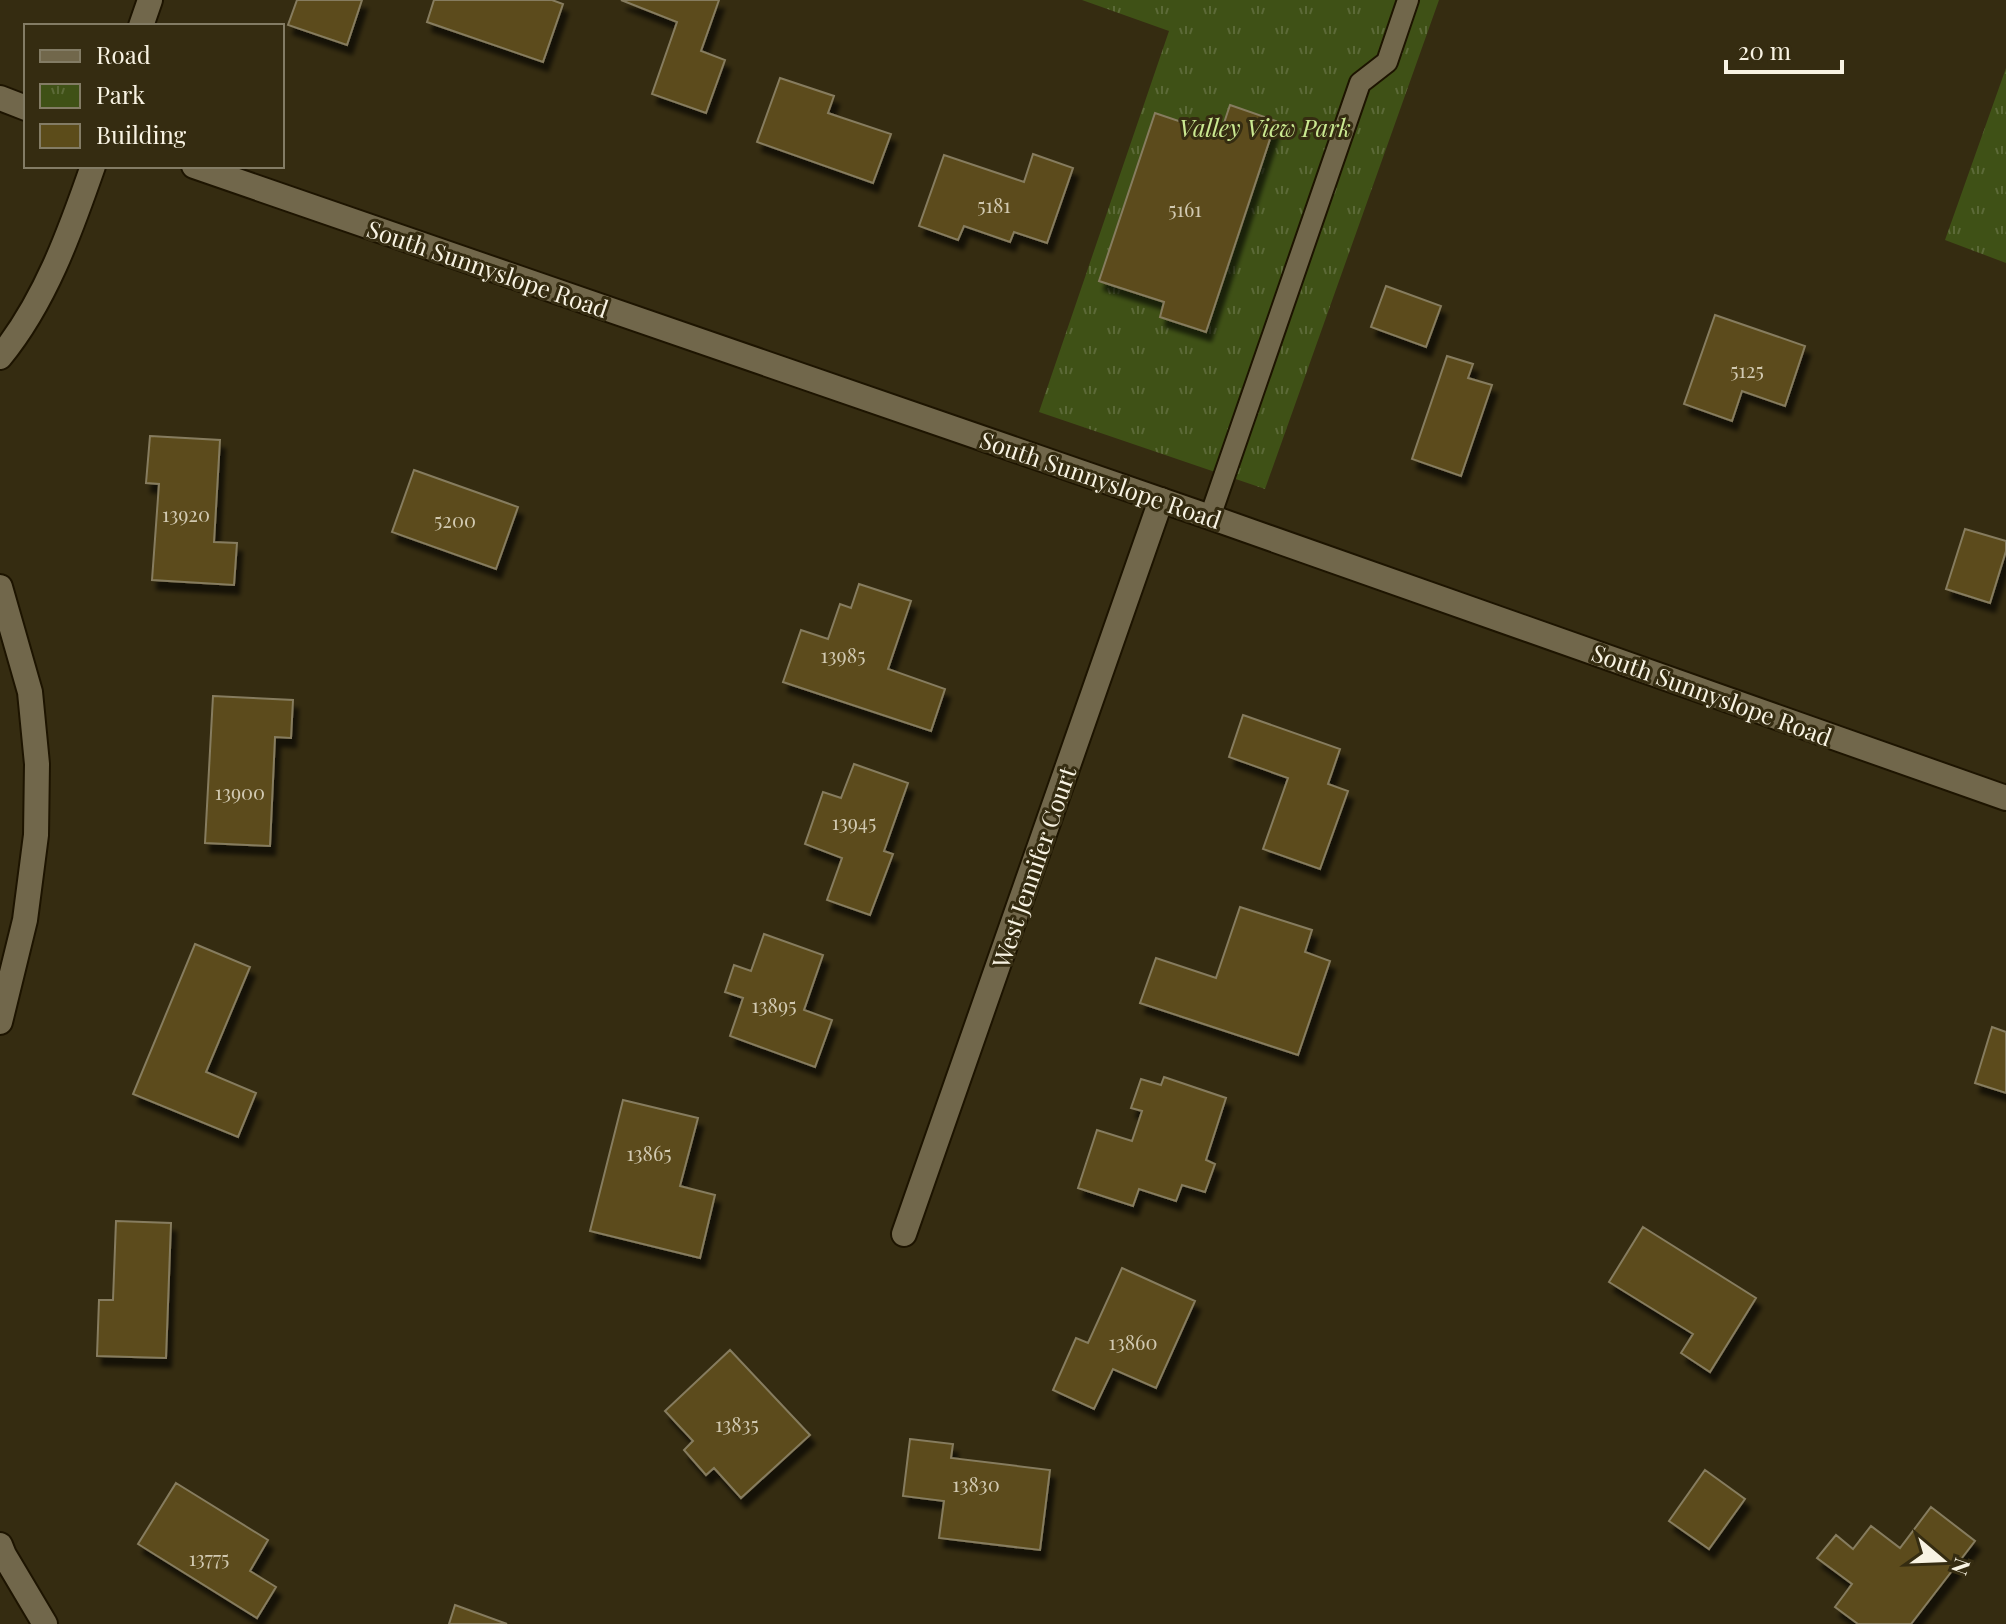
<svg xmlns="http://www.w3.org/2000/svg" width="2006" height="1624" font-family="'Playfair Display',serif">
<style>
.park{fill:url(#park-tufts)}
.building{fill:#5c4c1a;stroke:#867c5f;stroke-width:2;filter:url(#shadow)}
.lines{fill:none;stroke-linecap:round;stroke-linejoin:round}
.lane-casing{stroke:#1d1400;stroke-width:24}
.street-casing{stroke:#1d1400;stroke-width:28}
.secondary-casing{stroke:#1d1400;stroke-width:28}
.lane{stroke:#71674b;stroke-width:20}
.street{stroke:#71674b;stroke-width:24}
.secondary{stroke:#71674b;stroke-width:24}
.labels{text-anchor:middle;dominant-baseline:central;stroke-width:6;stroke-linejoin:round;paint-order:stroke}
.number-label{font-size:20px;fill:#d1c9b1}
.park-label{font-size:24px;font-style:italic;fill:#cae991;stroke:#352c11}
.street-label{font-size:24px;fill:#f8f3e3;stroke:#352c11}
</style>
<defs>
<pattern id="park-tufts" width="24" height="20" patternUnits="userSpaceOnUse" patternTransform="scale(2)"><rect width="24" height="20" fill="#3f5116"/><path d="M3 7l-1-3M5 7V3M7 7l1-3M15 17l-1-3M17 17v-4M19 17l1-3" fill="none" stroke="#5c6a38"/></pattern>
<filter id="shadow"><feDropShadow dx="5" dy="9" stdDeviation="2" flood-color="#0009"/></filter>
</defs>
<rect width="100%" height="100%" fill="#352c11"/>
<!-- park -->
<path class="park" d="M1082 0H1439L1265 489 1039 412 1169 31Z
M2006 68V263L1945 240Z"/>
<!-- building -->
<path class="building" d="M297 0H362L347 45 288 25Z
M434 0H552L563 4 543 62 427 22Z
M621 0H719L701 51 725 60 706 113 652 94 677 22Z
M780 78 834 96 828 113 891 134 873 183 757 142Z
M1230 105 1276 121 1206 332 1160 317 1164 302 1099 281 1155 113 1220 135Z
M1033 154 1073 168 1047 243 1014 232 1010 242 964 226 958 240 919 226 944 155 1024 182Z
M1386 286 1441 306 1426 347 1371 327Z
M1715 315 1805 346 1785 406 1742 391 1732 421 1684 404Z
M1447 356 1473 364 1468 378 1492 385 1461 476 1412 459Z
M150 436 220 440 214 542 237 543 234 585 152 580 159 484 146 483Z
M414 470 518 507 496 569 392 532Z
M1965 529 2006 541V551L1990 603 1946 589Z
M859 584 911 601 888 669 945 689 931 731 783 682 801 630 828 639 840 604 851 608Z
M213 696 293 700 291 738 275 737 270 846 205 843Z
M1243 715 1340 749 1328 784 1348 791 1320 869 1263 849 1288 778 1229 757Z
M854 764 908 783 884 851 893 854 870 915 827 900 842 858 805 844 823 792 841 798Z
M1240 907 1312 930 1305 952 1330 961 1298 1055 1140 1003 1156 958 1216 978Z
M764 934 823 955 804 1010 832 1020 815 1067 730 1036 743 998 725 992 734 965 751 971Z
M195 944 250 967 206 1072 256 1093 238 1137 133 1094Z
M1992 1027 2006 1032V1093L1975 1083Z
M1164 1077 1226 1098 1206 1160 1215 1164 1205 1192 1182 1185 1176 1201 1139 1189 1133 1206 1078 1188 1097 1130 1132 1141 1142 1111 1131 1108 1141 1079 1161 1085Z
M623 1100 698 1118 680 1186 715 1195 700 1258 590 1231Z
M116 1221 171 1223 166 1358 97 1356 99 1300H113Z
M1643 1227 1756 1298 1710 1372 1681 1353 1693 1334 1609 1282Z
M1122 1268 1195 1301 1156 1388 1113 1369 1094 1409 1053 1390 1076 1338 1088 1343Z
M730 1350 810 1435 741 1498 714 1468 706 1475 684 1450 693 1441 665 1411Z
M910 1439 953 1444 951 1458 1050 1470 1040 1550 939 1538 944 1501 903 1496Z
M1705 1470 1745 1499 1709 1549 1669 1521Z
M176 1483 268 1540 250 1571 276 1587 257 1618 138 1544Z
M1931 1507 1975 1541 1911 1624H1858L1835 1607 1852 1584 1817 1558 1836 1535 1853 1549 1871 1526 1900 1548Z
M455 1605 507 1624H449Z"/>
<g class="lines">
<!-- lane casing -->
<g class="lane-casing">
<path id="lane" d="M1210 517 1360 83 1387 62 1408 0"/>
</g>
<!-- street casing -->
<g class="street-casing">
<path id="street" d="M141 26 150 0
M0 357C45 302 70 232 93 166
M0 587 30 692 37 764 36 835 25 920 0 1022
M904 1234 1161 500
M0 1545 4 1555 45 1624"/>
</g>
<!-- secondary casing -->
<g class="secondary-casing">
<path id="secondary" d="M0 98 26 108
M194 166 1210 517 2006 798"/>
</g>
<!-- lane -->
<use href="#lane" class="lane"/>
<!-- street -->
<use href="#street" class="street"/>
<!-- secondary -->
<use href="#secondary" class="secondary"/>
</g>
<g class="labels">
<!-- number labels -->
<g class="number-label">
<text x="994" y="204">5181</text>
<text x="1185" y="208">5161</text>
<text x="1747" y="369">5125</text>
<text x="186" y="513">13920</text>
<text x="455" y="519">5200</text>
<text x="843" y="654">13985</text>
<text x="240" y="791">13900</text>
<text x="854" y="821">13945</text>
<text x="774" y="1004">13895</text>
<text x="649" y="1152">13865</text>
<text x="1133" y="1341">13860</text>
<text x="737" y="1423">13835</text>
<text x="976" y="1483">13830</text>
<text x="209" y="1557">13775</text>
</g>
<!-- park labels -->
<g class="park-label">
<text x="1265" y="127">Valley View Park</text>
</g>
<!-- street labels -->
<g class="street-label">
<text transform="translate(488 268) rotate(19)">South Sunnyslope Road</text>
<text transform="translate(1101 479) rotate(19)">South Sunnyslope Road</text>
<text transform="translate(1712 694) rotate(20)">South Sunnyslope Road</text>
<text transform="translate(1033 867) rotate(-71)">West Jennifer Court</text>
</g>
</g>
<!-- legend -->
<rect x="24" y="24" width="260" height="144" fill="#352c11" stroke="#837c65" stroke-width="2"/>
<rect x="40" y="50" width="40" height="12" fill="#71674b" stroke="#837c65" stroke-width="2"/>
<text x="96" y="64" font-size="24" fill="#f8f3e3">Road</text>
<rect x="40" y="84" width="40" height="24" fill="url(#park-tufts)" stroke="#837c65" stroke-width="2"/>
<text x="96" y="104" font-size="24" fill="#f8f3e3">Park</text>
<rect x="40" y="124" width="40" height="24" fill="#5c4c1a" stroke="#837c65" stroke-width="2"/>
<text x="96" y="144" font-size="24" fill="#f8f3e3">Building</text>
<!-- north arrow -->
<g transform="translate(1942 1560) rotate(109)" stroke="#352c11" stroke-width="6" paint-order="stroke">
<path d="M0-6L14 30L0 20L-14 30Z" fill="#f8f3e3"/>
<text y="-12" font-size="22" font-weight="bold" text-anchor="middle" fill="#f8f3e3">N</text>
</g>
<!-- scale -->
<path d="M1726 60v12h116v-12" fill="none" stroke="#f8f3e3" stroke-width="4"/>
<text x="1738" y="60" font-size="24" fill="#f8f3e3" stroke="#352c11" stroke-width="6" paint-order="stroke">20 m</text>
</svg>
